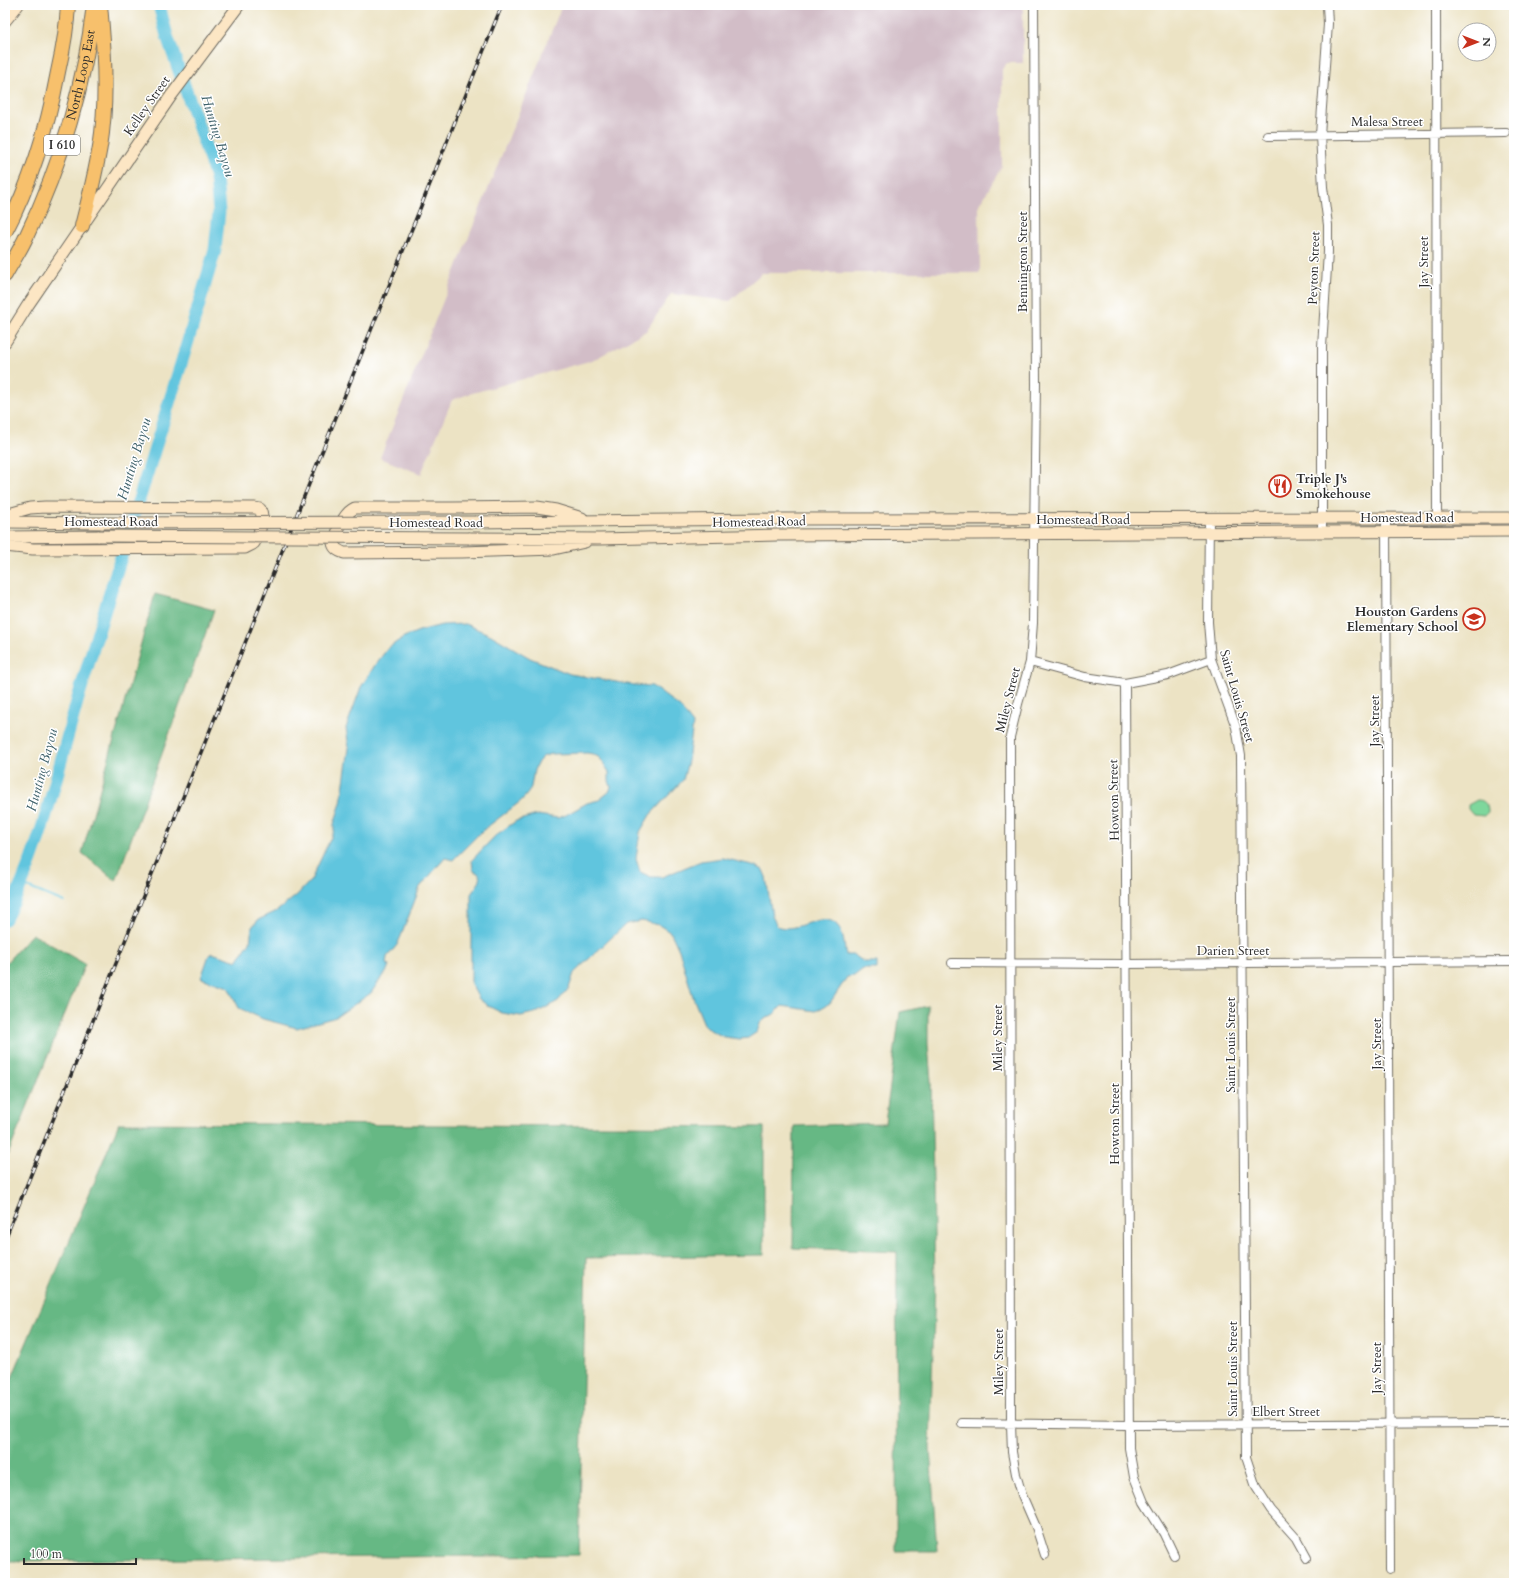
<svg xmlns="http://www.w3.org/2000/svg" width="1519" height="1588" font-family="Cardo,serif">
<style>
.industrial{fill:#d2bdc7}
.green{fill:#7ed79c;stroke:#548164}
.forest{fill:#66b884;stroke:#487258}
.water{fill:#61c5de;stroke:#467884}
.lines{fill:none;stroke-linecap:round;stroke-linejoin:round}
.stream{stroke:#61c5de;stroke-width:2}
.river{stroke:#61c5de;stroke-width:13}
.street-casing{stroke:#6f6b61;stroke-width:10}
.secondary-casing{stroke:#6f6b61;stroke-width:13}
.highway-casing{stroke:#6f6b61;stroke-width:16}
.street{stroke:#fff;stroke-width:8}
.secondary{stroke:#fce6c4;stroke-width:11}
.highway{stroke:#f7c06c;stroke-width:14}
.rail-casing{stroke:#2b2b2b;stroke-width:3.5}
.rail{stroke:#fff;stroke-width:2;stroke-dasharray:6;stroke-linecap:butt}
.secondary-bridge-casing{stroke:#6f6b61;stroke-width:13;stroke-linecap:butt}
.secondary-bridge{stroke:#fce6c4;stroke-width:11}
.labels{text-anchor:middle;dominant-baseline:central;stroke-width:3;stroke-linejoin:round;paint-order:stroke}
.shield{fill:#fff;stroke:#6b6b6b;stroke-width:1}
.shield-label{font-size:12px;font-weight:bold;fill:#2b2b2b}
.street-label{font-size:13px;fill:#2b2b2b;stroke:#fff}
.poi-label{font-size:13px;font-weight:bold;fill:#2b2b2b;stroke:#fff;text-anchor:start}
.water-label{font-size:14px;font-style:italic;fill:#3e616a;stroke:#fff}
</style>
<rect width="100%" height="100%" fill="#fff"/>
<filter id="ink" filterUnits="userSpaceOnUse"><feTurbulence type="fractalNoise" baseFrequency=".025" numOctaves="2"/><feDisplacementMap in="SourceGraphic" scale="8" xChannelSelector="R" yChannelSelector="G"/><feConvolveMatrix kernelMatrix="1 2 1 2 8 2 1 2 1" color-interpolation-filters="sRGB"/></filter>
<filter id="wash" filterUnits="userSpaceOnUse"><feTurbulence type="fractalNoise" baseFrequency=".012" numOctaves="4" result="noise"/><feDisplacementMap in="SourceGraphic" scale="16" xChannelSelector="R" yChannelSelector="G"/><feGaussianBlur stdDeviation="0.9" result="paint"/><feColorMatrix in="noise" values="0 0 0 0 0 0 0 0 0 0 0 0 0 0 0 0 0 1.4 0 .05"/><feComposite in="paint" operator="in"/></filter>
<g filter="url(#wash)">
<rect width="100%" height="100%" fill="#ece3c4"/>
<!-- industrial -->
<path class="industrial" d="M562 5H1023V63H1007L1002 69V166L979 206 980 273H762L730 301 671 294 646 331 593 360 469 394 452 400 421 474 380 458Z"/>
<!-- green -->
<path class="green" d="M1477 800C1485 800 1488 805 1488 812L1484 816 1473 815 1468 809V805Z"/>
<!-- forest -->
<path class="forest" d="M155 594 214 610 116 881 82 853Z
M32 934 85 964 5 1162V964Z
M928 1006V1045L931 1081 935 1281 930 1448 937 1551H896L897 1252 793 1248 794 1126 885 1123 900 1012Z
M119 1123 764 1127V1255L586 1258 579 1555 5 1561V1394Z"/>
<!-- water -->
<path class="water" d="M465 624 491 635 530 658 570 674 634 685 652 686 680 707 693 724 688 761 683 780 650 815 640 832 636 859 640 872 651 877H662L701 861 723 858 756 866 763 870 766 877 772 916 777 926C796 935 822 909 837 925 844 932 844 946 846 955H854L864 962H877V969H863L854 976 847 977 830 1003 816 1011 782 1006 774 1014 761 1021 757 1032 748 1038 740 1039 724 1037 710 1030 704 1024 694 1000 679 950 671 933 659 925 642 921 626 924 574 973 569 988 558 1001 538 1012 521 1016 502 1013 488 1006 479 999 471 984V894L480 881 479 874 473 870 472 860 496 835 516 821 537 815 558 818 566 815 587 803 599 800 609 792 611 787 609 781V772L600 758 593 754 587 753 552 754 544 756 538 762 534 770 531 787 528 793 521 801 482 831 453 860 445 858 420 887 401 936 397 945 387 957 386 964 389 965 386 973 383 975 371 993 336 1017 297 1028 263 1019 239 1008 228 987 201 978 209 955 212 953 237 961 250 942 252 927 258 920 277 911 297 895 311 880 334 831V824L341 803 349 748 346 728 361 687 375 665 388 648 404 637 419 631 442 625Z"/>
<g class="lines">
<!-- stream -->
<path class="stream" d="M22 885 64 902"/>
<!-- river -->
<path class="river" d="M5 919C44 846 58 764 82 685 125 540 173 396 215 250L219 212 216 177 167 36 159 5"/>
</g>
</g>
<g filter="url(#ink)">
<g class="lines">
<!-- street casing -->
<g class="street-casing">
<path id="street" d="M1034 5 1036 384 1033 623 1030 662 1018 704 1010 737 1011 1424 1012 1452 1016 1474 1022 1495 1036 1527 1045 1555
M1436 5 1437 518
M1268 136 1506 133
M1209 518 1208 622 1211 659 1236 727 1241 756 1246 1457 1256 1487 1271 1510 1296 1538 1307 1558
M1386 518 1390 1570
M1322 532V347L1328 252V225L1323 187 1320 135 1328 24 1327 5
M1030 662 1085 677 1125 683 1168 675 1211 659
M1125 683 1129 1448 1134 1477 1144 1502 1164 1534 1174 1555
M952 963 1127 964 1514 961
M962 1423 1128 1425 1514 1423"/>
</g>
<!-- secondary casing -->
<g class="secondary-casing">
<path id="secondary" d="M5 21 18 5
M5 342 28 305 171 96 239 5
M5 515 30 508 45 507 255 508 260 509C265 517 259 536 254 543 251 546 248 546 245 548L33 549 5 546
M582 518 556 510 537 507 454 508H355C342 514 339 530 333 543 334 549 339 551 344 553L462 552 554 549 585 542
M5 522 103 523
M476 522 780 519 1514 518
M5 537 99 536
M469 538 599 539 778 535 1514 531"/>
</g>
<!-- highway casing -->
<g class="highway-casing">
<g id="highway">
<path d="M82 226C90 195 98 165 102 133 107 91 104 47 100 5"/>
<path d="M5 232C31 183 48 126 58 72 63 50 67 27 68 5"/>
<path id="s1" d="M5 275C12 262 21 249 27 235 61 165 85 82 94 5"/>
</g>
</g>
<!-- street -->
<use href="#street" class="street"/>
<!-- secondary -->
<use href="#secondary" class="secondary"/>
<!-- highway -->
<use href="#highway" class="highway"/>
<!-- rail casing -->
<g class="rail-casing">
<path id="rail" d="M5 1239 502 5"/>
</g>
<!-- rail -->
<use href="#rail" class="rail"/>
<!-- secondary-bridge casing -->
<g class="secondary-bridge-casing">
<path id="secondary-bridge" d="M103 523 476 522
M99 536 469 538"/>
</g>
<!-- secondary-bridge -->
<use href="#secondary-bridge" class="secondary-bridge"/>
</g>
</g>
<!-- icons -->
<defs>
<g id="restaurant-ring" transform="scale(1.15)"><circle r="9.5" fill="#fff" stroke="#c8321e" stroke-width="1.5"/><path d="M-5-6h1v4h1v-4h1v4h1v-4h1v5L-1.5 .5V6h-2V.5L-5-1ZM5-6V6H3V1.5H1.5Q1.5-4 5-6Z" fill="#c8321e"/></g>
<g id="school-ring" transform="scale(1.15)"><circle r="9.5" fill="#fff" stroke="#c8321e" stroke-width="1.5"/><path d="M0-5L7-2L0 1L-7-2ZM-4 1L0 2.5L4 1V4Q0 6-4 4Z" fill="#c8321e"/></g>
</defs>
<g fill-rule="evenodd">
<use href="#restaurant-ring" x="1280" y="486"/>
<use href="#school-ring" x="1474" y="619"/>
</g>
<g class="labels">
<!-- shield labels -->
<rect class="shield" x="44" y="135" width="36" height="20" rx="3"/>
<g class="shield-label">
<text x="62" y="145">I 610</text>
</g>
<!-- street labels -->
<g class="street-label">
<text stroke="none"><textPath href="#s1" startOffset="215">North Loop East</textPath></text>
<text transform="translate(147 106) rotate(-55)">Kelley Street</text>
<text x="1387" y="122">Malesa Street</text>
<text transform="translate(1023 262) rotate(-90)">Bennington Street</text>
<text transform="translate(1424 262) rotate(-90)">Jay Street</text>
<text transform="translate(1314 268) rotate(-88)">Peyton Street</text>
<text x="1407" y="518">Homestead Road</text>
<text x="1083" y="520">Homestead Road</text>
<text x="111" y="522">Homestead Road</text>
<text transform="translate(759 522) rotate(-1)">Homestead Road</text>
<text x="436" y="523">Homestead Road</text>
<text transform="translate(1237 696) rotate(74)">Saint Louis Street</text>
<text transform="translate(1008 700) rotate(-76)">Miley Street</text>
<text transform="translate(1375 721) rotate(-90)">Jay Street</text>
<text transform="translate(1114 800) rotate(-91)">Howton Street</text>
<text x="1233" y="951">Darien Street</text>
<text transform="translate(998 1038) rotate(-90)">Miley Street</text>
<text transform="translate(1377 1044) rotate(-90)">Jay Street</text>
<text transform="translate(1231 1045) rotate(-90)">Saint Louis Street</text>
<text transform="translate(1115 1124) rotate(-90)">Howton Street</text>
<text transform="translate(999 1362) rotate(-90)">Miley Street</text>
<text transform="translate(1377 1368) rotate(-90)">Jay Street</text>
<text transform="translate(1233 1369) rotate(-90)">Saint Louis Street</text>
<text x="1286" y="1412">Elbert Street</text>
</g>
<!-- poi labels -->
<g class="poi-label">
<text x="1296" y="479">Triple J's<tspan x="1296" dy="15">Smokehouse</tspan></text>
<text x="1458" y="612" text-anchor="end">Houston Gardens<tspan x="1458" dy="15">Elementary School</tspan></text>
</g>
<!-- water labels -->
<g class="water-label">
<text transform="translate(218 136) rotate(73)">Hunting Bayou</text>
<text transform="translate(134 459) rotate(-73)">Hunting Bayou</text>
<text transform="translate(42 770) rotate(-75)">Hunting Bayou</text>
</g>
</g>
<!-- margin -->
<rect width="1519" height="1588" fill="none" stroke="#fff" stroke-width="20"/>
<!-- north arrow -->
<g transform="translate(1477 42) rotate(90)"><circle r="19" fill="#ffffff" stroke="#aaaaaa"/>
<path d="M0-3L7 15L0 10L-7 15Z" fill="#c8321e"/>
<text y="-6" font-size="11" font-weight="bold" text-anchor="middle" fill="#2b2b2b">N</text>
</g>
<!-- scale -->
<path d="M24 1558v6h112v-6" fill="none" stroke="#2b2b2b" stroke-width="2"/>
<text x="30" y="1558" font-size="12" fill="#2b2b2b" stroke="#ffffff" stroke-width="3" paint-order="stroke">100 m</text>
</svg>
